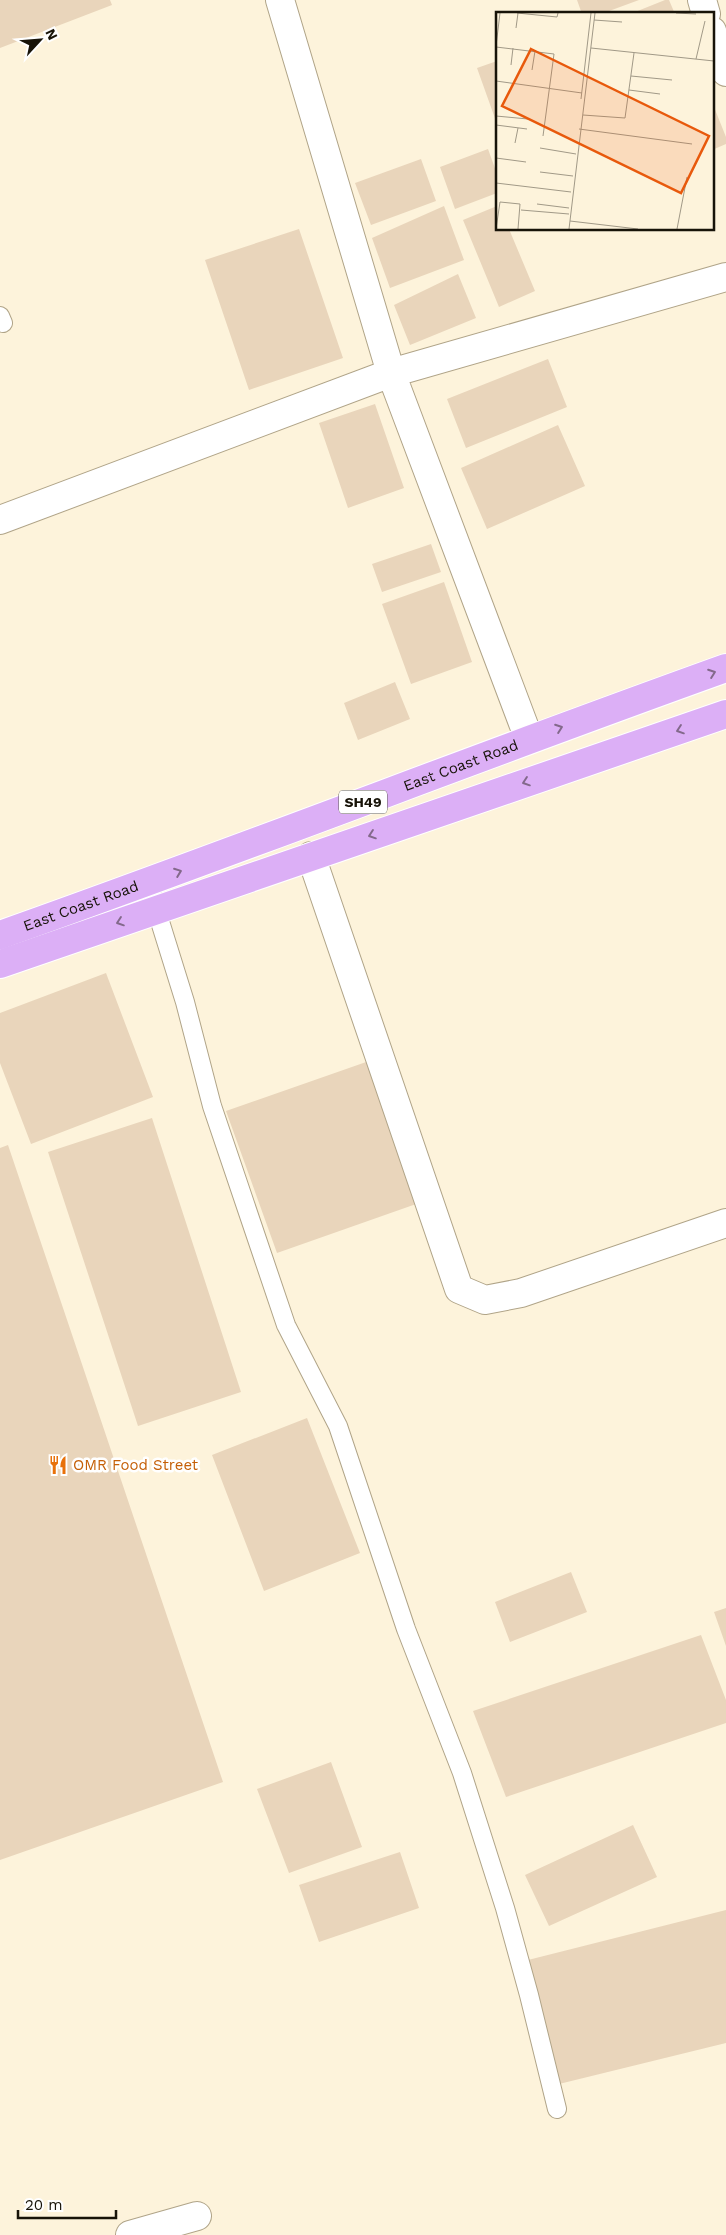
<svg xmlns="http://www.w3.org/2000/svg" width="726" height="2235" font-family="'Work Sans',sans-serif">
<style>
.building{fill:#e9d5bb}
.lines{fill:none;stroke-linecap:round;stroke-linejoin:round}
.lane-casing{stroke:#b0a488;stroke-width:20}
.street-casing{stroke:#b0a488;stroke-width:30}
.primary-casing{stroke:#fff;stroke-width:30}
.lane{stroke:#fff;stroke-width:18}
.street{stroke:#fff;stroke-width:28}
.primary{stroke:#dcaff6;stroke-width:28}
.oneway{stroke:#83698b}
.labels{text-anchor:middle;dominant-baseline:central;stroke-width:5;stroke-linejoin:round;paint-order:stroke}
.shield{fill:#fff;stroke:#5d5a52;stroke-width:1}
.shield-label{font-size:14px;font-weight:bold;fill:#171308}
.street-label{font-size:15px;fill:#171308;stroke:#fff}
.food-label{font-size:15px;fill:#c56008;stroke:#fff;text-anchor:start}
.inset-road{fill:none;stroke:#a19987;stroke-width:1}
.view{fill:#e8590c;fill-opacity:0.15;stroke:#e8590c;stroke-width:2.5}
.inset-edge{fill:none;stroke:#171308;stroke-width:2.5}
</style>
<rect width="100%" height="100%" fill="#fdf3db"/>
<!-- building -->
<path class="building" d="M0 0H110L112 5 0 48Z
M577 0H639L601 14H582Z
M665 0H669L675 14H630Z
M497 61V124L477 68Z
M712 102 726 137V144L712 150Z
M488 149 497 174V193L455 209 440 167Z
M421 159 436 201 371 225 355 183Z
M444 206 464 260 390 288 372 238Z
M497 206V229H509L535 291 499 307 463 220Z
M299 229 343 358 249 390 205 260Z
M458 274 476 318 410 345 394 305Z
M548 359 567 407 466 448 447 399Z
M375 404 404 488 348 508 319 423Z
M558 425 585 486 487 529 461 468Z
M431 544 441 572 382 592 372 564Z
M444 582 472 662 411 684 382 604Z
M395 682 410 719 358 740 344 703Z
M106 973 153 1097 31 1144 0 1063V1013Z
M369 1061 419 1203 277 1253 226 1111Z
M152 1118 241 1392 138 1426 48 1152Z
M8 1145 223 1782 0 1860V1148Z
M307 1418 360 1553 264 1591 212 1455Z
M571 1572 587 1612 510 1642 495 1602Z
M726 1608V1646L714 1612Z
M701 1635 726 1700V1723L506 1797 473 1711Z
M331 1762 362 1847 289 1873 257 1789Z
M633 1825 657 1877 549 1926 525 1875Z
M400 1852 419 1908 319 1942 299 1885Z
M726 1910V2043L559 2084 528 1960Z"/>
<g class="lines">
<!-- lane casing -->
<g class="lane-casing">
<path id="lane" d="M0 316 3 323
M148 883 185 1002 212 1106 286 1325 338 1426 406 1629 462 1773 505 1908 529 1995 557 2109"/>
</g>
<!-- street casing -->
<g class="street-casing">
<path id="street" d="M280 0 391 373 529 739
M702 0 706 14
M712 31 726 72
M0 520 391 373 726 277
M311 856 459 1289 485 1300 521 1293 726 1223
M130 2235 197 2216"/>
</g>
<!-- primary casing -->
<g class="primary-casing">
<g id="primary">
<path id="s1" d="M0 935C243 849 483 755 726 668"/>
<path d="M0 964 726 714"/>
</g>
</g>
<!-- lane -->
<use href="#lane" class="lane"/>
<!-- street -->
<use href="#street" class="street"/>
<!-- primary -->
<use href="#primary" class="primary"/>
</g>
<!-- one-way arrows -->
<defs><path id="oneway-chevron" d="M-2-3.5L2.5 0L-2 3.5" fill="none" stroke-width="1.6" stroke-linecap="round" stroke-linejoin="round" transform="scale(1.25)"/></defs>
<g class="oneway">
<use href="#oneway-chevron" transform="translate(712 673) rotate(-20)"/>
<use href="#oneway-chevron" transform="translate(559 728) rotate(-20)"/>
<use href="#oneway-chevron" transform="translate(680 730) rotate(161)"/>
<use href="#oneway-chevron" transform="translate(526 782) rotate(161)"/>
<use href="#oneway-chevron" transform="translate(372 835) rotate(161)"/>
<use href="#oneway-chevron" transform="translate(178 872) rotate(-21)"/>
<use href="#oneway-chevron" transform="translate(120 922) rotate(161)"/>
</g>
<!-- icons -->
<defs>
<g id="restaurant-bare" transform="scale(1.5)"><path d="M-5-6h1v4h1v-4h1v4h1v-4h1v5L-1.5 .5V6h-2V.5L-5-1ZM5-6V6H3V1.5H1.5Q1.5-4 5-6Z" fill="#e8710a" stroke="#fff" stroke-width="2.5" paint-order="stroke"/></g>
</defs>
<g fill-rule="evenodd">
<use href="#restaurant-bare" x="58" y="1465"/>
</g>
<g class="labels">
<!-- shield labels -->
<rect class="shield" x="339" y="790.5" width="48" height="23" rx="4"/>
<g class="shield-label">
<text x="363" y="802">SH49</text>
</g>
<!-- street labels -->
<g class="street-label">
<text stroke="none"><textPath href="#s1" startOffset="491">East Coast Road</textPath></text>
<text stroke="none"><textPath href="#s1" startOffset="86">East Coast Road</textPath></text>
</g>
<!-- food labels -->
<g class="food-label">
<text x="73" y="1465">OMR Food Street</text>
</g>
</g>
<!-- overview -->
<g transform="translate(496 12)">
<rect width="218" height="218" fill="#fdf3db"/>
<path class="inset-road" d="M21 1 61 5 62 1M180 1 200 2M98 8 126 10M20 16 22 1M0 34 4 1M0 35 58 42 47 124M95 36 218 49M200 47 209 9M15 53 17 36M36 58 39 39M135 64 176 68M0 69 86 81M133 78 164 82M85 87 95 1M87 103 129 106 138 41M0 104 32 107M0 113 31 117M83 117 196 132M19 131 22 116M44 136 80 142M0 146 30 150M44 160 77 164M0 171 75 180M41 192 73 196M25 198 73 202M74 209 142 217M0 217 4 190 24 192 22 217M73 217 99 1M181 217 191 165"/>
<path class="view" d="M35 37 213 124 185 181 6 94Z"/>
<rect width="218" height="218" class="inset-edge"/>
</g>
<!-- north arrow -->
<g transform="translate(40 40) rotate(64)" stroke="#ffffff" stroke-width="4" paint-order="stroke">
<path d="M0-4L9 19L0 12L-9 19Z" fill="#171308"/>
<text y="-8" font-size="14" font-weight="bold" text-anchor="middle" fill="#171308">N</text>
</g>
<!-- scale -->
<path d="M18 2210v8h98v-8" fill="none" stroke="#171308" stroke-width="2.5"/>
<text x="25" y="2210" font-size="15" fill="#171308" stroke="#ffffff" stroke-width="4" paint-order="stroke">20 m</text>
</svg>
